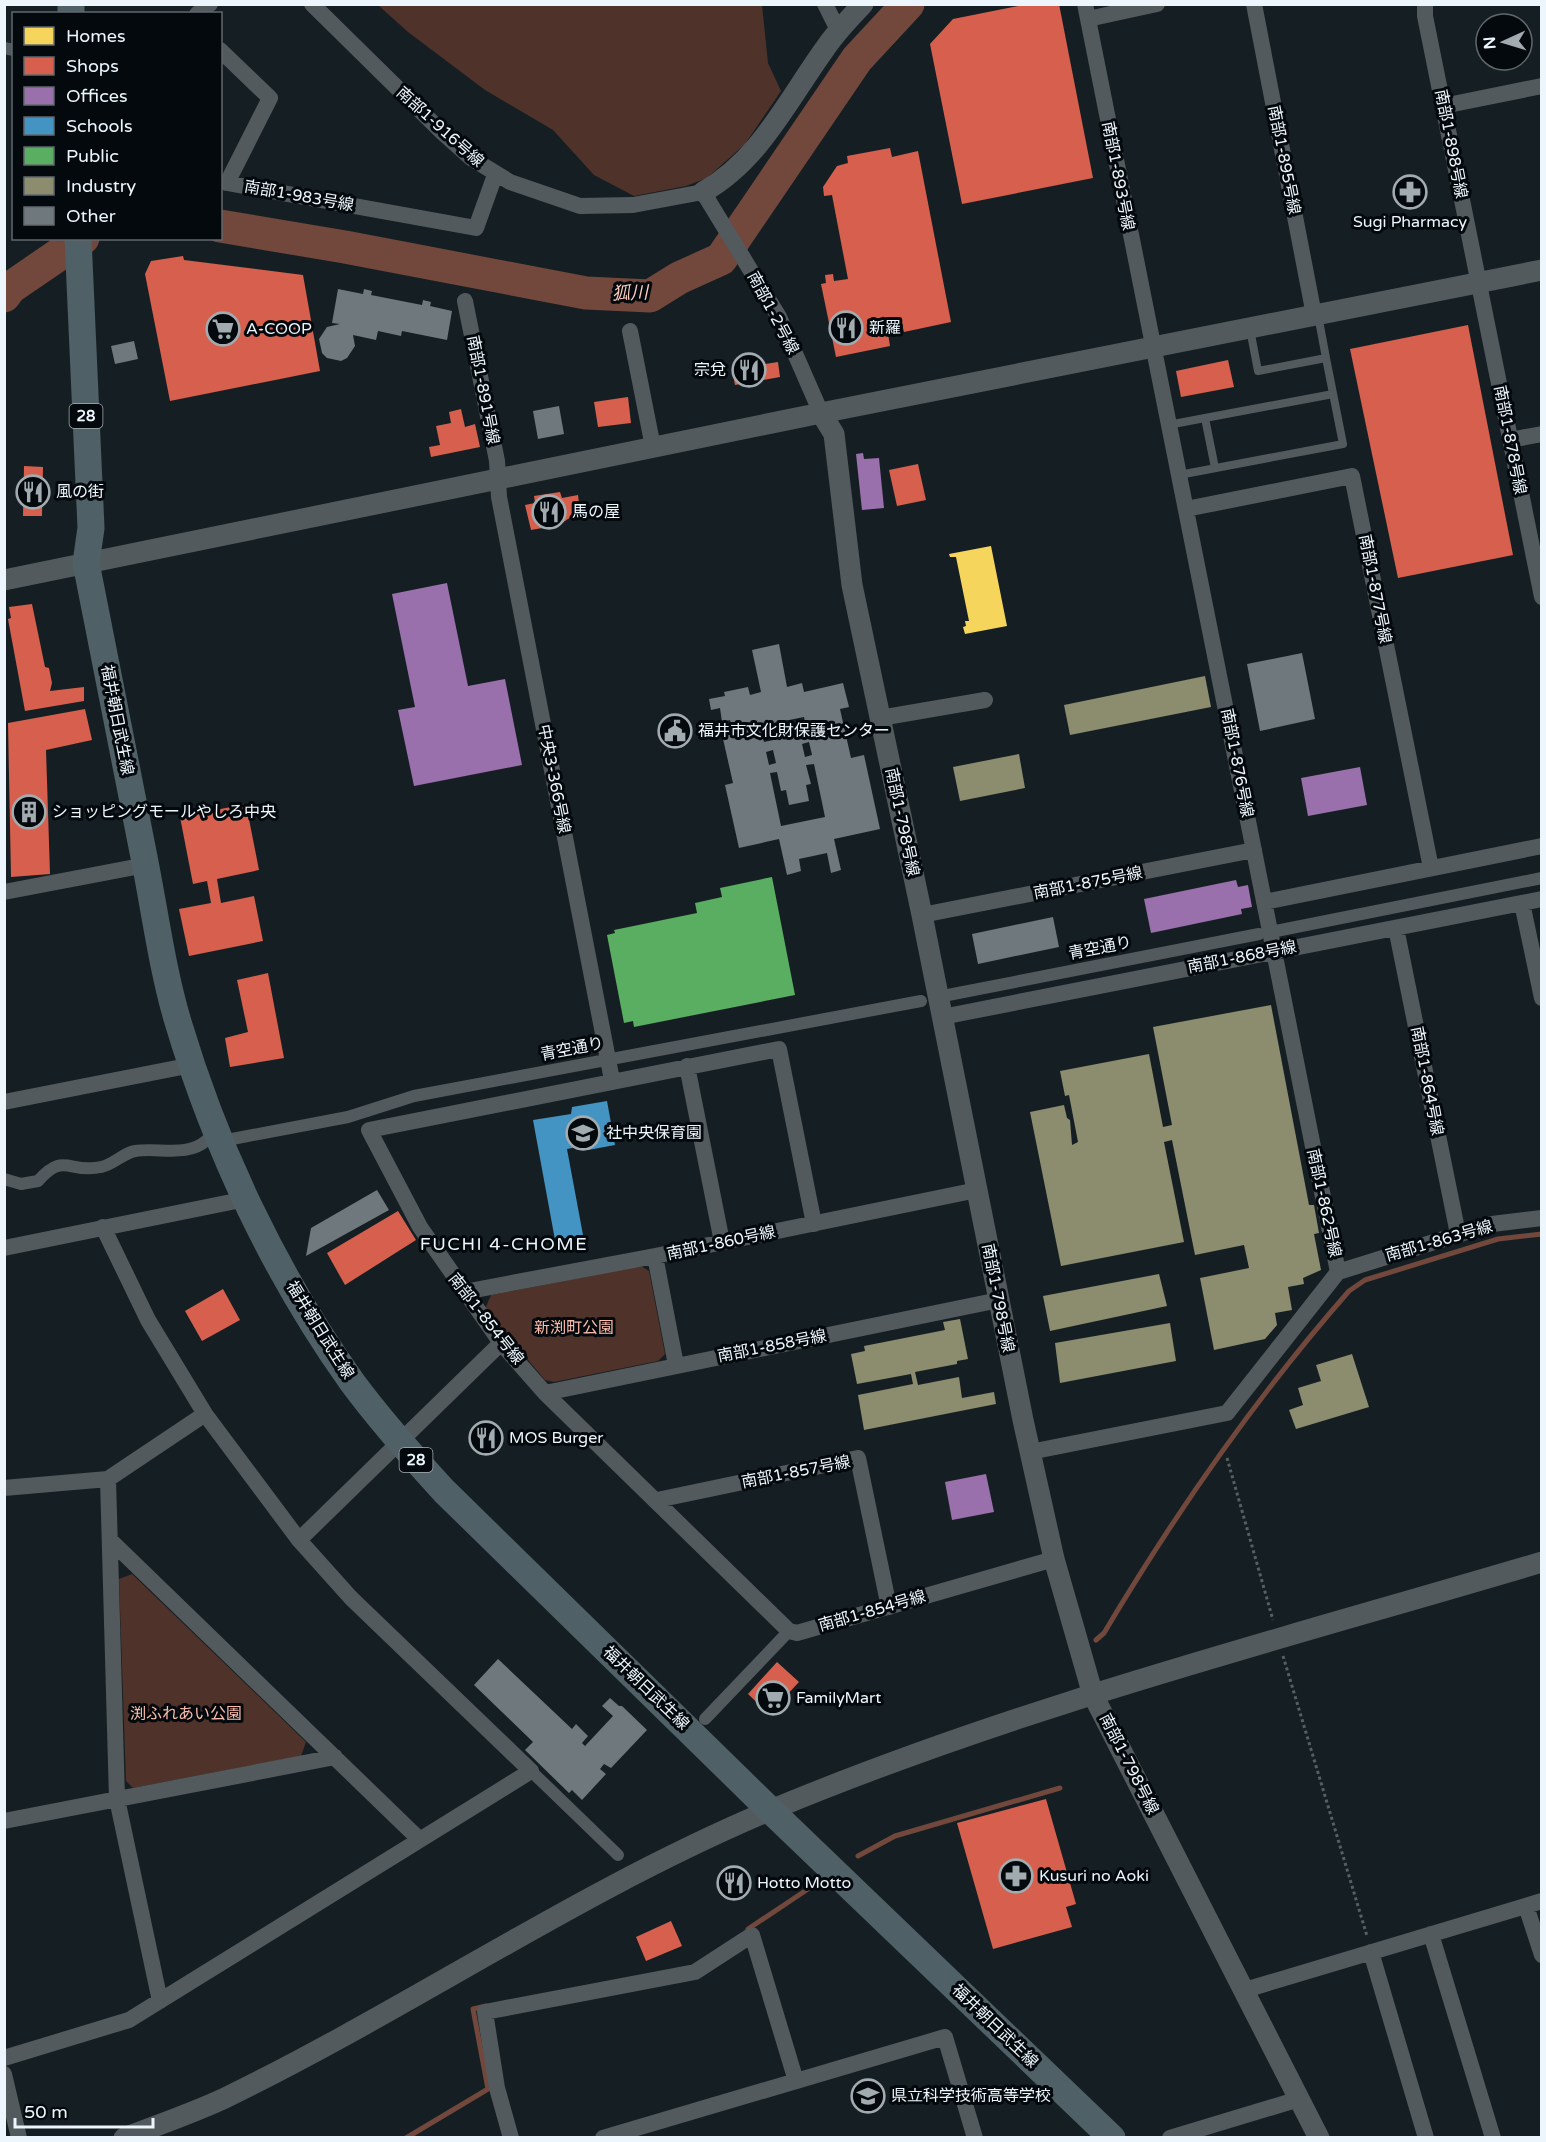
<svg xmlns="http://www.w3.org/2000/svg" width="1546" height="2142" font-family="'Varela Round','Noto Sans JP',sans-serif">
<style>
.green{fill:#4f322a}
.homes{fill:#f6d55c}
.shops{fill:#d6604d}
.offices{fill:#9970ab}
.schools{fill:#4393c3}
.public{fill:#5aae61}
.industry{fill:#8c8c6e}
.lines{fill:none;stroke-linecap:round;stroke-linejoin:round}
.stream{stroke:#72473c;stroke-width:5}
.river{stroke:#72473c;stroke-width:33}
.building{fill:#6f787c;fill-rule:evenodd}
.path{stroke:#585f63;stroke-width:3;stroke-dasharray:3 3;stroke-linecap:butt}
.service{stroke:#535a5e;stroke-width:8}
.pedestrian{stroke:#535a5e;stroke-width:12}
.minor{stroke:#535a5e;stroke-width:16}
.tertiary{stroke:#535a5e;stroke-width:21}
.primary{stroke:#506067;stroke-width:27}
.labels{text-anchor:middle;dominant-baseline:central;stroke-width:6;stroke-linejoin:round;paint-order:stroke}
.shield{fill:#04090d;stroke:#a6afb4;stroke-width:1.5}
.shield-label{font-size:15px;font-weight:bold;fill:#ecf6fc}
.street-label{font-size:16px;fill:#ecf6fc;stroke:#04090d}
.poi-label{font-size:16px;fill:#ecf6fc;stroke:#04090d;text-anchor:start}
.park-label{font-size:16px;fill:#fcbca9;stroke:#04090d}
.water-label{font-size:18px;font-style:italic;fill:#fdccbe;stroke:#04090d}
.neighbourhood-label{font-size:18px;letter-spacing:1.5px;fill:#ecf6fc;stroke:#04090d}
</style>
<rect width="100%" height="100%" fill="#151f23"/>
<!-- green -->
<path class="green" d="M378 5H762L768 63 781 91 745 144 707 178 686 186 634 196 594 175 553 130 485 90 408 32Z
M641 1266 649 1271 665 1354 658 1361 554 1382 545 1380 485 1309 491 1295Z
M132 1574 306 1742 301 1756 133 1788 126 1781 119 1579Z"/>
<!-- homes -->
<path class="homes" d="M991 546 1007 626 965 634 963 627 966 626 965 621H969L956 557H950L949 554Z"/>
<!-- shops -->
<path class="shops" d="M1028 4H1059L1093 178 962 204 930 44 953 19Z
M890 148 892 157 918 151 951 322 904 332 902 324 887 327 890 346 836 357 821 284 826 283 825 275 833 274 834 281 848 279 832 195 824 196 823 187 837 166 848 163 847 156Z
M183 256 184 260 303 275 320 371 170 401 145 274 151 261Z
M1468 325 1513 555 1398 578 1350 349Z
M1228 360 1234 387 1181 397 1176 371Z
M778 362 780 377 735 385 732 369Z
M628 397 631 423 598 427 594 402Z
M461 409 465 427 475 424 480 447 431 457 429 447 440 445 436 426 451 423 449 412Z
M918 464 926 500 897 506 889 470Z
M24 466 43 467 42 516H23Z
M560 492 562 498 578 495 580 511 559 525 531 530 525 505 535 503 534 496Z
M32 604 45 667 49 668 52 683 50 691 84 687V701L25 711 8 619 11 618 9 607Z
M85 709 92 740 46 750 50 874 11 877 8 723Z
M246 804 259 870 217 879 221 903 254 896 263 941 189 956 179 909 211 903 207 881 193 884 180 817Z
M268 973 284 1058 230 1067 225 1038 248 1032 237 980Z
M398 1211 416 1240 345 1285 327 1253Z
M223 1289 240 1320 202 1341 185 1311Z
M777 1662 799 1682 769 1714 748 1694Z
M1046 1799 1076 1904 1066 1907 1072 1927 993 1949 957 1823Z
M671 1921 682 1946 646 1961 636 1937Z"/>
<!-- offices -->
<path class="offices" d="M863 453 864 459 879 458 884 508 862 510 856 454Z
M447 583 468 686 505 679 522 765 414 786 398 710 415 707 392 594Z
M1360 767 1367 805 1308 816 1301 778Z
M1236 880 1238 887 1248 885 1252 907 1241 909 1242 914 1151 933 1144 899Z
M986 1474 994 1512 952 1520 945 1482Z"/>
<!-- schools -->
<path class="schools" d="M607 1101 615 1145 588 1150V1145L567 1149 583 1235 555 1240 533 1120 571 1114 572 1107Z"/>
<!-- public -->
<path class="public" d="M772 877 795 995 634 1027 633 1021 624 1023 607 935 615 933 614 930 697 913 695 903 722 897 720 888Z"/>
<!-- industry -->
<path class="industry" d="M1205 676 1211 707 1070 735 1064 705Z
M1019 754 1025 788 960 801 953 767Z
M1271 1005 1309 1205H1314L1319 1233 1314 1234 1321 1270 1303 1278 1304 1284 1288 1287 1292 1310 1275 1313 1277 1325 1265 1339 1214 1350 1200 1278 1249 1268 1244 1245 1195 1255 1172 1140 1164 1142 1184 1242 1061 1266 1030 1112 1064 1105 1067 1118 1070 1120 1072 1145 1078 1142 1069 1095 1065 1096 1060 1071 1149 1054 1163 1127 1172 1125 1153 1027Z
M1159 1274 1167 1306 1050 1331 1043 1296Z
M960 1319 968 1359 957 1361V1364L915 1372 918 1385 959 1377 962 1398 994 1392 996 1404 864 1430 858 1395 913 1384 911 1374 857 1384 851 1354 865 1351 864 1346 945 1330 943 1322Z
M1170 1323 1176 1361 1060 1383 1055 1343Z
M1352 1354 1369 1407 1296 1429 1289 1410 1303 1405 1298 1388 1321 1381 1316 1365Z"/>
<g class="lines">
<!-- stream -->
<path class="stream" d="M1096 1640 1104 1633C1176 1512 1256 1397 1349 1291L1365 1280 1498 1239 1542 1234
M858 1856 895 1836 1060 1788
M748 1929 811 1887
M406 2138 488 2089 473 2009 486 2006"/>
<!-- river -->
<path class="river" d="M220 226 345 247 586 293 650 296 679 278 721 259 857 59 908 4
M4 296 10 288 83 238"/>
</g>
<!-- building -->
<path class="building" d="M338 289 363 294 364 289 372 291 371 295 422 305 423 300 431 302 430 306 452 311 447 340 402 331 401 336 378 331 376 340 353 335 355 346 347 358 341 361 327 358 322 353 319 339 327 327 340 324 332 323Z
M134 341 138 359 115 364 111 346Z
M559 406 564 434 538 439 533 411Z
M779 644 787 687 802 683 804 692 843 683 849 707 840 709 851 758 864 755 880 829 834 839 841 870 831 873 827 853 799 859 801 871 787 875 779 839 739 848 725 785 733 783 721 730 732 728 730 720 722 722 720 708 711 710 709 699 725 696 724 692 748 687 750 695 761 692 752 650ZM804 717 807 733 764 742 760 726ZM809 742 812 755 805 757 802 744ZM773 750 776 763 769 765 766 752ZM814 764 825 817 781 826 770 773 777 772 781 791 786 790 789 805 809 801 806 785 811 784 806 765Z
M1302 653 1315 719 1260 731 1247 664Z
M1053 917 1059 947 978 964 972 934Z
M377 1190 389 1210 306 1256 311 1228Z
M498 1659 572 1729 576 1724 588 1736 582 1743 585 1746 613 1716 602 1706 610 1698 619 1706H622L647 1730 611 1768 604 1764 600 1769 606 1774 582 1800 572 1790 569 1793 525 1750 533 1742 474 1685Z"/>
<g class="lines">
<!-- path -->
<path class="path" d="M1227 1458 1273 1620
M1283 1656 1367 1936"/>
<!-- service -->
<path class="service" d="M1318 315 1326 358
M1168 425 1205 418
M1215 468 1205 418 1333 394
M1179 475 1343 444 1326 358 1258 371 1250 329"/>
<!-- pedestrian -->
<path class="pedestrian" d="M4 48 14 50
M1276 931 1542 878
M948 995 1259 934
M232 1139 348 1117 414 1096 921 1001
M4 1179 21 1184 38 1181C64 1151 69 1174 101 1167 113 1165 123 1153 135 1151 159 1147 187 1158 207 1140
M705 1719 789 1631
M531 1771 618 1855"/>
<!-- minor -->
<path class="minor" d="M312 4 442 132 471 158 510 182 580 206 633 205 703 192 779 317 821 413
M825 4 838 30
M1254 4 1314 315
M1425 4V16L1542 597
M197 14 210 4
M1088 19 1157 4
M220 50 270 98 227 183 476 228 495 175
M1443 106 1542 86
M465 301 497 461 499 497 612 1080
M630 331 653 447
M1510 440 1542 434
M1186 509 1352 476 1431 868
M880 718 985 700
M4 892 146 865
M1264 902 1542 846
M1522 903 1542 998
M922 915 1254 850
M1396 928 1458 1234
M942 1017 1542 899
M687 1066 722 1242
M4 1102 192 1065
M814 1224 779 1049 369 1130 420 1227 501 1343 545 1393 789 1631 797 1633 1054 1559
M4 1248 246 1199
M655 1256 676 1365
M1338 1272 1492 1224 1542 1218
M464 1292 655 1256 977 1190
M545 1393 999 1300
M1030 1452 1227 1413 1338 1272 1085 4
M108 1479 117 1799 160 2001
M4 1488 108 1479 205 1414
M657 1500 858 1458 889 1607
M110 1540 420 1840
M299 1540 501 1343
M4 1821 335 1757
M1526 1906 1542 1955
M1431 1934 1493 2138
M1371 1952 1426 2138
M1245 1990 1542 1901
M4 2058 129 2020 531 1771 351 1598 299 1540 205 1414 148 1320 103 1227
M4 2074 19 2138
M511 2138 497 2088 485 2012 695 1972 752 1935 796 2081
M603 2138 945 2037 975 2138
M1170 2138 1299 2099"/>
<!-- tertiary -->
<path class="tertiary" d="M703 192C759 161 788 100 824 50 835 33 849 19 863 4
M821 413 834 434 852 585 922 915 1023 1420 1054 1559 1093 1695 1319 2138
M4 580 821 413 1542 270
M124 2138C158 2125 193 2113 225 2098 410 2008 580 1890 771 1810 1020 1706 1283 1639 1542 1562"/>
<!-- primary -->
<path class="primary" d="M71 4V14
M78 238 91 528 86 563C105 661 125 759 144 857 155 912 162 968 178 1022 216 1149 275 1274 352 1382 380 1420 412 1456 444 1491L770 1810 1112 2138"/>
</g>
<!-- icons -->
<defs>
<g id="pharmacy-ring" transform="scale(1.725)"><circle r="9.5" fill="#04090d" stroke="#a1abb0" stroke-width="1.5"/><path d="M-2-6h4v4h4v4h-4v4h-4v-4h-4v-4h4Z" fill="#a1abb0"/></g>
<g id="restaurant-ring" transform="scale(1.725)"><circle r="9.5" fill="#04090d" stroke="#a1abb0" stroke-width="1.5"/><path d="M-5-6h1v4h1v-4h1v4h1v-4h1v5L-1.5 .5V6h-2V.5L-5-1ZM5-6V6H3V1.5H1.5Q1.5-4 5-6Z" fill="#a1abb0"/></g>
<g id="supermarket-ring" transform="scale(1.725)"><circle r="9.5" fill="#04090d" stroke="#a1abb0" stroke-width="1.5"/><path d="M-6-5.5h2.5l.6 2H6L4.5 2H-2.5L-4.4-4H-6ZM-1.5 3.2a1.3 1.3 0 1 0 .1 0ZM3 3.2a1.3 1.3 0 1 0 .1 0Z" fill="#a1abb0"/></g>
<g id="civic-ring" transform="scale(1.725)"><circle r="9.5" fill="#04090d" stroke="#a1abb0" stroke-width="1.5"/><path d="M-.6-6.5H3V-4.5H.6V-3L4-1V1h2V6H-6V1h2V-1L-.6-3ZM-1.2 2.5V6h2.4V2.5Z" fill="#a1abb0"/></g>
<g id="building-ring" transform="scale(1.725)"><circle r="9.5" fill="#04090d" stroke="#a1abb0" stroke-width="1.5"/><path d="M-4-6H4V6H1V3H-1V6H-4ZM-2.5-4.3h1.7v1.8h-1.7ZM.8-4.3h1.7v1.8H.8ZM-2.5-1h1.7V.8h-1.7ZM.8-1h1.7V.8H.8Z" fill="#a1abb0"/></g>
<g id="school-ring" transform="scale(1.725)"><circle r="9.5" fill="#04090d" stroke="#a1abb0" stroke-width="1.5"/><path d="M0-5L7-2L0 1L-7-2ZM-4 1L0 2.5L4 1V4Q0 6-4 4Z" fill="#a1abb0"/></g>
</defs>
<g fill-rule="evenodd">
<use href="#pharmacy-ring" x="1410" y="192"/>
<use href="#restaurant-ring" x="846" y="328"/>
<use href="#supermarket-ring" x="223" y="329"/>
<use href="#restaurant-ring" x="749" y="370"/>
<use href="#restaurant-ring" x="33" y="492"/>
<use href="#restaurant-ring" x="549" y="512"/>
<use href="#civic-ring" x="675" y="731"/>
<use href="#building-ring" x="29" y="812"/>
<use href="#school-ring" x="583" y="1133"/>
<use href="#restaurant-ring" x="486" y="1438"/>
<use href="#supermarket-ring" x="773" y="1698"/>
<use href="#pharmacy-ring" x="1016" y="1876"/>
<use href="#restaurant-ring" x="734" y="1883"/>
<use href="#school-ring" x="868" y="2096"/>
</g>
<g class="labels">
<!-- shield labels -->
<g class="shield">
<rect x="69.5" y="404" width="33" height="24" rx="4.5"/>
<rect x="399.5" y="1448" width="33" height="24" rx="4.5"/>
</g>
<g class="shield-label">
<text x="86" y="416">28</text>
<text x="416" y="1460">28</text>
</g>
<!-- street labels -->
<g class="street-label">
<text transform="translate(440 127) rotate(42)">南部1-916号線</text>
<text transform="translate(1451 144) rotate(79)">南部1-898号線</text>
<text transform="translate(1284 160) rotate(79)">南部1-895号線</text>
<text transform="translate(1118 176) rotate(79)">南部1-893号線</text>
<text transform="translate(299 196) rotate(10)">南部1-983号線</text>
<text transform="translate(773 313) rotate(62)">南部1-2号線</text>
<text transform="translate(483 390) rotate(79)">南部1-891号線</text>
<text transform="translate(1510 440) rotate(79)">南部1-878号線</text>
<text transform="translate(1375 589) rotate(79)">南部1-877号線</text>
<text transform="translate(117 720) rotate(79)">福井朝日武生線</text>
<text transform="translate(1237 763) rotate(79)">南部1-876号線</text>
<text transform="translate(554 779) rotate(79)">中央3-366号線</text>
<text transform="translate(902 822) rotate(78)">南部1-798号線</text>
<text transform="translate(1088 883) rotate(-11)">南部1-875号線</text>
<text transform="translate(1100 948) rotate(-11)">青空通り</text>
<text transform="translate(1242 957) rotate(-11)">南部1-868号線</text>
<text transform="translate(572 1049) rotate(-11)">青空通り</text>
<text transform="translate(1427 1081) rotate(79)">南部1-864号線</text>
<text transform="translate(1324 1203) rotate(78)">南部1-862号線</text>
<text transform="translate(1439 1241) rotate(-16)">南部1-863号線</text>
<text transform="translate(721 1243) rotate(-12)">南部1-860号線</text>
<text transform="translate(998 1298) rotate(79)">南部1-798号線</text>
<text transform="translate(486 1319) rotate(52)">南部1-854号線</text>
<text transform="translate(320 1330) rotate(58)">福井朝日武生線</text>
<text transform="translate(772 1346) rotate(-11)">南部1-858号線</text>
<text transform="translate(796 1472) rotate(-11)">南部1-857号線</text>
<text transform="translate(872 1611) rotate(-16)">南部1-854号線</text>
<text transform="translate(646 1688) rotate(44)">福井朝日武生線</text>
<text transform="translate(1129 1764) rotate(63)">南部1-798号線</text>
<text transform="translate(995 2026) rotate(44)">福井朝日武生線</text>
</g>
<!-- poi labels -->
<g class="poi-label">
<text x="1410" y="222" text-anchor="middle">Sugi Pharmacy</text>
<text x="869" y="328">新羅</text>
<text x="246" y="329">A-COOP</text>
<text x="726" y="370" text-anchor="end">宗兌</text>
<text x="56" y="492">風の街</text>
<text x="572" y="512">馬の屋</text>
<text x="698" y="731">福井市文化財保護センター</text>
<text x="52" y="812">ショッピングモールやしろ中央</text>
<text x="606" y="1133">社中央保育園</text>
<text x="509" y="1438">MOS Burger</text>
<text x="796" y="1698">FamilyMart</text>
<text x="1039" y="1876">Kusuri no Aoki</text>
<text x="757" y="1883">Hotto Motto</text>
<text x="891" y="2096">県立科学技術高等学校</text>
</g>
<!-- park labels -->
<g class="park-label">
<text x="574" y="1328">新渕町公園</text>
<text x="186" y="1714">渕ふれあい公園</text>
</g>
<!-- water labels -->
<g class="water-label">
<text transform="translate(630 293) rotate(-2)">狐川</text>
</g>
<!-- neighbourhood labels -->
<g class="neighbourhood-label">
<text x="504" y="1244">FUCHI 4-CHOME</text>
</g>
</g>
<!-- border -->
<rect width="1546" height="2142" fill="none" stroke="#ecf6fc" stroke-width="12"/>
<!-- legend -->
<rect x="12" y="12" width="210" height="228" fill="#04090d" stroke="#61686d" stroke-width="1.5"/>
<rect x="24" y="27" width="30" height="18" fill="#f6d55c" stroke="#61686d" stroke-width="1.5"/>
<text x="66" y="42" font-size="18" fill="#ecf6fc">Homes</text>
<rect x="24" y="57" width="30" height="18" fill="#d6604d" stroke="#61686d" stroke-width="1.5"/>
<text x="66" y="72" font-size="18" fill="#ecf6fc">Shops</text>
<rect x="24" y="87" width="30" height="18" fill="#9970ab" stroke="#61686d" stroke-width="1.5"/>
<text x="66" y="102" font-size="18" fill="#ecf6fc">Offices</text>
<rect x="24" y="117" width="30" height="18" fill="#4393c3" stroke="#61686d" stroke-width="1.5"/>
<text x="66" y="132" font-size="18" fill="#ecf6fc">Schools</text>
<rect x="24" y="147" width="30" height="18" fill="#5aae61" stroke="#61686d" stroke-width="1.5"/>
<text x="66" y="162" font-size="18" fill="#ecf6fc">Public</text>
<rect x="24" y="177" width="30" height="18" fill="#8c8c6e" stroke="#61686d" stroke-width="1.5"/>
<text x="66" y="192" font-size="18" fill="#ecf6fc">Industry</text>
<rect x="24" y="207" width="30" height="18" fill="#6f787c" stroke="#61686d" stroke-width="1.5"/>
<text x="66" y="222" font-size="18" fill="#ecf6fc">Other</text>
<!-- north arrow -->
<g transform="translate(1504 42) rotate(266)"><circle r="28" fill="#04090d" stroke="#61686d" stroke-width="1.5"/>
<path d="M0-4.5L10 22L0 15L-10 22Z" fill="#a1abb0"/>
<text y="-9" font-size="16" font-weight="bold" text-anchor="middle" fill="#ecf6fc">N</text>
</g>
<!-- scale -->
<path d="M15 2118v9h138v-9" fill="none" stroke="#ecf6fc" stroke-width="3"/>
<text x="24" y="2118" font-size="18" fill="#ecf6fc" stroke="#04090d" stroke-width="4.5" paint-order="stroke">50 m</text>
</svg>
